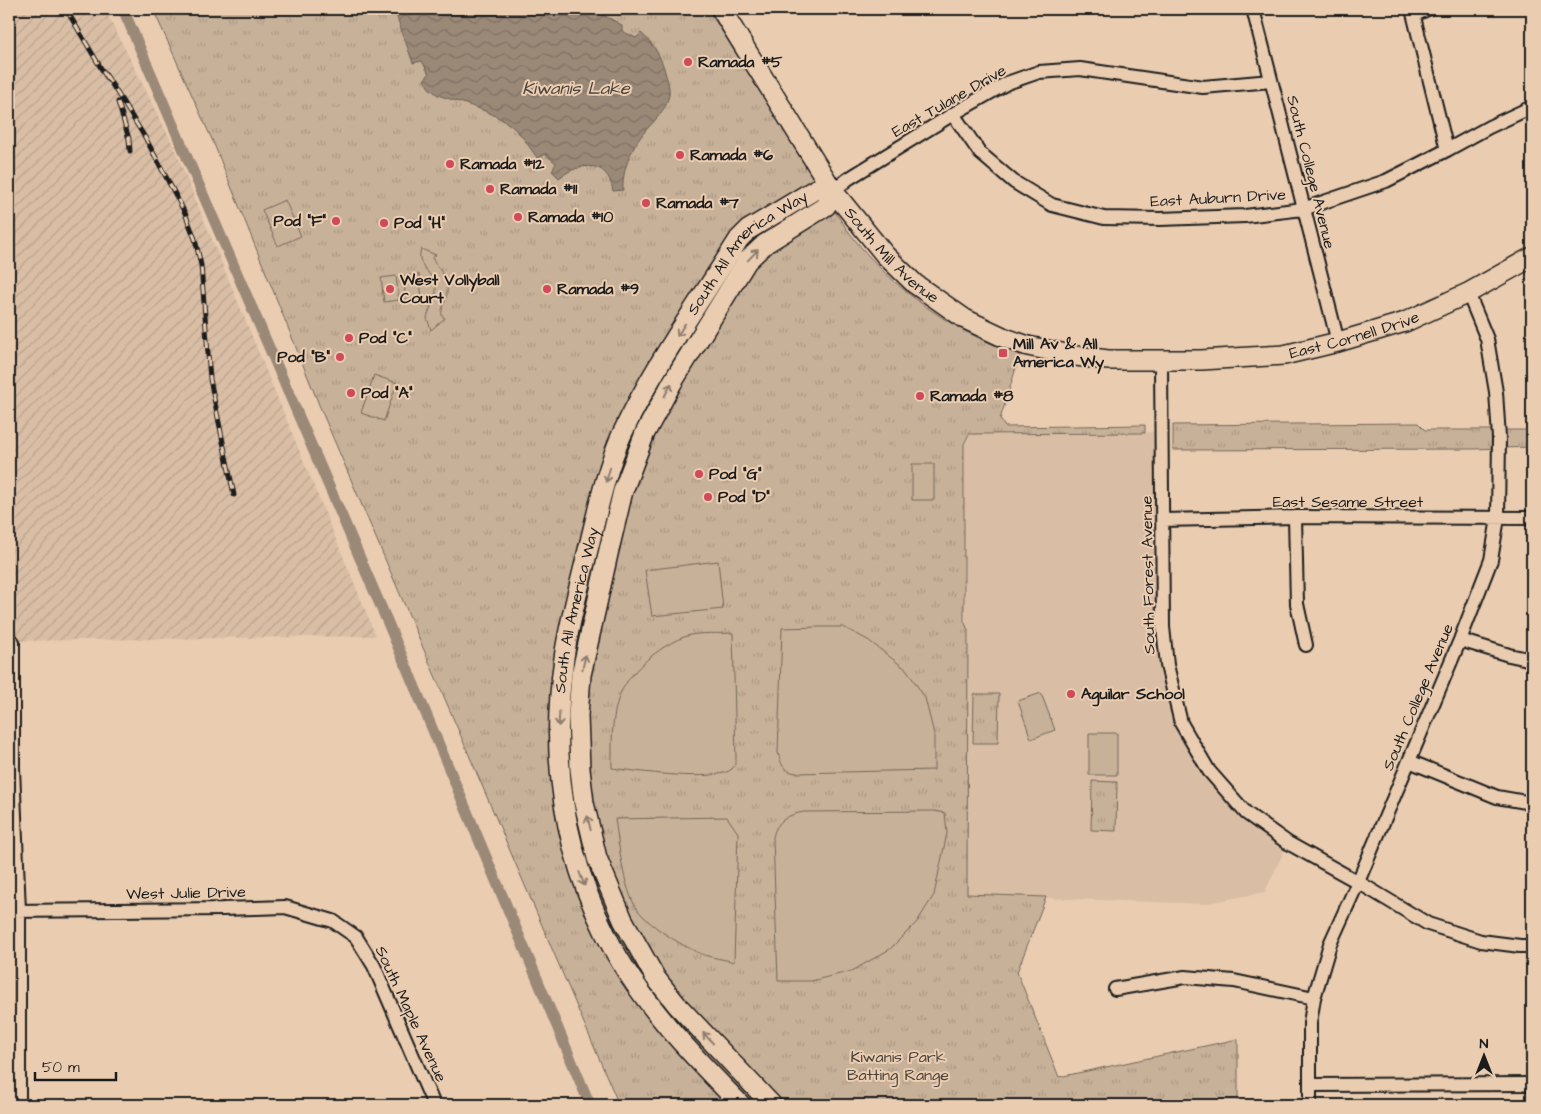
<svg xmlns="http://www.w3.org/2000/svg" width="1541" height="1114" font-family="'Architects Daughter',sans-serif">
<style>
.built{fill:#d9bea5}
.industrial{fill:url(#industrial-furrows)}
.grass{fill:url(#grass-tufts);stroke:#72665a}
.pitch{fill:#c8b199;stroke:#72665a}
.water{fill:url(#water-waves);stroke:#685d53}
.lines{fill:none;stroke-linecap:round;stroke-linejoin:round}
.canal{stroke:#9b8978;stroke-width:11}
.street-casing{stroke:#1c1c1c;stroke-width:16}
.secondary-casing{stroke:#1c1c1c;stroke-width:22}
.street{stroke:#eacdb1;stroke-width:12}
.secondary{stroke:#eacdb1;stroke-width:19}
.rail-casing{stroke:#1c1c1c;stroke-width:5}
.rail{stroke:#eacdb1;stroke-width:3;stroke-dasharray:9;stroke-linecap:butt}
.oneway{stroke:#8d7d6e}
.poi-dot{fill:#d1495b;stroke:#eacdb1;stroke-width:2}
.labels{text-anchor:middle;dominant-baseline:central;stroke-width:4;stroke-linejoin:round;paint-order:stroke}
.poi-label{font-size:16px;font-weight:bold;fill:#1c1c1c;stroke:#eacdb1;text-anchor:start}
.street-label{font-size:16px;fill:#1c1c1c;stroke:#eacdb1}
.park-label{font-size:16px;fill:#47413b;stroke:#eacdb1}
.water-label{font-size:18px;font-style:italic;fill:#48423c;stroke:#eacdb1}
</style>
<defs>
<pattern id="industrial-furrows" width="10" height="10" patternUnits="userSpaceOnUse" patternTransform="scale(1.25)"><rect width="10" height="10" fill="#d9bea5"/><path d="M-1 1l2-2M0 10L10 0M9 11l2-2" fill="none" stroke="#baa38d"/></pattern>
<pattern id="grass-tufts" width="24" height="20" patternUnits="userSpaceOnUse" patternTransform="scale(1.25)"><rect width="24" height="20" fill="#c8b199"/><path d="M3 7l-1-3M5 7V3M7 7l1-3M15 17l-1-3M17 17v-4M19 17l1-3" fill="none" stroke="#ab9883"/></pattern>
<pattern id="water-waves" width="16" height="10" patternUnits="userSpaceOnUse" patternTransform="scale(1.25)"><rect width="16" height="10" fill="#9b8978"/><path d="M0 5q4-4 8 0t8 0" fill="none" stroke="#7e6f62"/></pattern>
</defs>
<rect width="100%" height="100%" fill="#eacdb1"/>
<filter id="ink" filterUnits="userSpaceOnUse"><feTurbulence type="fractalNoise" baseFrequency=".02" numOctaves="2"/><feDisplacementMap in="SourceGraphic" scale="10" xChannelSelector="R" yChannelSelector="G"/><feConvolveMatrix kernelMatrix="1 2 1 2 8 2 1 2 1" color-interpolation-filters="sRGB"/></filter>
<g filter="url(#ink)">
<!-- built -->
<path class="built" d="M1162 430 1163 627 1181 723 1209 771 1288 843 1265 892 1204 904 967 895 964 444 969 434 1144 433Z"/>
<!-- industrial -->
<path class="industrial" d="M9 9H105L173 145 376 636 9 641Z"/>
<!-- grass -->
<path class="grass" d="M153 9H708C737 55 766 101 795 147 810 170 823 195 839 218 883 283 946 329 1020 355L1000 419 1005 427 1145 425V433L969 434 964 444V621L968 630 967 894 1046 897 1017 972 1059 1077 1238 1039V1105H619L322 412 214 144Z
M1418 423 1425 430H1532V447L1472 449 1173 450V425Z
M974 694H999L998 743H973Z
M1092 781 1117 782 1116 831 1091 830Z"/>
<!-- pitch -->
<path class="pitch" d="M285 200 301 236 278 246 262 210Z
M421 249 436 255 432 257C435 267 445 272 447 285 449 298 440 307 442 316L445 318 431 330 427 318C429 307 437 299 436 288 434 272 415 267 421 249Z
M419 274 422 298 406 300 403 276Z
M396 276 399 300 384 302 381 278Z
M374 375 397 383 384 421 361 413Z
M912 464H934V500H912Z
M718 561 723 609 652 616 645 570Z
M820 627H843L868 640 907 670 925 698 934 734V770L795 773C782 770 782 765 778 753L782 628Z
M733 633 736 758C736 762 735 766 732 769 716 783 634 771 612 768 612 745 611 722 618 700 625 674 661 644 687 636 700 632 718 634 733 633Z
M1041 693 1055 730 1031 739 1018 701Z
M1089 733H1117V775H1089Z
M934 811 945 813 947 833 934 895 917 922 890 949 852 971 811 981H778L773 837C776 821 789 814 804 812Z
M727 817 738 833 734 962C724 959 713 958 704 955 684 947 650 927 637 909 623 888 619 844 615 819Z"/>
<!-- water -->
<path class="water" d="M394 9H592L622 25V31L636 38 641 33C653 43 661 56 665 72 667 79 670 87 669 95 666 110 656 119 646 130 632 147 622 168 623 190L613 191C608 159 580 162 559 178L552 171 556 163 545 154 538 159C532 151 526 141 519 133 498 111 466 105 438 95L429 88 424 80 429 74 422 61 413 63Z"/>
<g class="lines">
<!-- canal -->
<path class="canal" d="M123 9 388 623 590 1105"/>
<!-- street casing -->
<g class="street-casing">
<path id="street" d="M1253 9 1338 342
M1412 9 1447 150
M1414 15 1428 9
M953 114 980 153 1014 182 1052 205 1104 218 1160 219 1245 216 1303 209 1386 181 1447 150 1489 127 1532 107
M833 191 848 179 953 114 1007 83 1039 72 1080 69 1203 87 1271 81
M1161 361 1163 627 1167 665 1181 723 1209 771 1246 813 1288 843 1358 882 1428 924 1481 941 1520 946H1532
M1295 517 1297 604 1306 645
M1163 520 1295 517 1532 518
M1460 640 1509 655 1532 660
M13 642V768L19 911V1105
M1409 761 1497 797 1532 803
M9 911 223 909 285 907 333 921 356 937 374 966 434 1105
M1115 989 1185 977 1234 981 1314 998
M1310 1085 1532 1084
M1310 1105V1023L1314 998 1330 944 1358 882 1460 640 1491 560 1498 518 1499 438 1496 392 1487 339 1468 293"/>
</g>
<!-- secondary casing -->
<g class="secondary-casing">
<g id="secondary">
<path id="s1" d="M721 9 833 191 885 255 915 284 965 319 1005 338 1028 346 1076 356 1108 360H1201L1284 355 1338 342 1405 322 1468 293 1532 257"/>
<path id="s2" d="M741 1105C691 1054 638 1000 606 935 562 847 550 755 564 658 569 623 579 588 587 554 597 514 605 472 622 434 654 365 699 303 739 239L748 230 816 189 833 191"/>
<path d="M772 1105 677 1005 655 977 623 920 597 858 584 803 580 769 578 716 581 675 608 554 623 491 645 433 672 383 747 261 765 244 826 206 833 191"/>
</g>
</g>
<!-- street -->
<use href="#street" class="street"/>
<!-- secondary -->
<use href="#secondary" class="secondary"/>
<!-- rail casing -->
<g class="rail-casing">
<path id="rail" d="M66 9 108 80
M106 75 146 139 185 213 195 239 201 265 210 379 234 495
M118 102 129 139 130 151"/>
</g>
<!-- rail -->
<use href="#rail" class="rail"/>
</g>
<!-- one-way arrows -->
<defs><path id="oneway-shaft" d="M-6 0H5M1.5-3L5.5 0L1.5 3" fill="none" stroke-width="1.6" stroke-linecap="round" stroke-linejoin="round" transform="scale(1.25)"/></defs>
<g class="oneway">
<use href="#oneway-shaft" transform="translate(753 255) rotate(-46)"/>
<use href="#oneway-shaft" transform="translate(681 330) rotate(122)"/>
<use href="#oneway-shaft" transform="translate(668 390) rotate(-61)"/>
<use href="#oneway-shaft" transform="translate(608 475) rotate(106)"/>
<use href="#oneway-shaft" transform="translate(584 662) rotate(-78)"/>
<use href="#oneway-shaft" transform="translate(559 719) rotate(93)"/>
<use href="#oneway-shaft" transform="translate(589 823) rotate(-103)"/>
<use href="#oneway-shaft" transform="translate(582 879) rotate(69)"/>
<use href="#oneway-shaft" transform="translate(708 1038) rotate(-133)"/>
</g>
</g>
<!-- markers -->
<g class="poi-dot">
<circle cx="688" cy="62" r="5"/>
<circle cx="680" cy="155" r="5"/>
<circle cx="450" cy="164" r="5"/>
<circle cx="490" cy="189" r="5"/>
<circle cx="646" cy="203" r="5"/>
<circle cx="518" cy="217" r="5"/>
<circle cx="336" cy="221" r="5"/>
<circle cx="384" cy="223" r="5"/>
<circle cx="390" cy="289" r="5"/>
<circle cx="547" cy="289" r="5"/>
<circle cx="349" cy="338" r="5"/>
<rect x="998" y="348" width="10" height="10" rx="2.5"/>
<circle cx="340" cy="357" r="5"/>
<circle cx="351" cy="393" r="5"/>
<circle cx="920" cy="396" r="5"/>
<circle cx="699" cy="474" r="5"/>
<circle cx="708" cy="497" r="5"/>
<circle cx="1071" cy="694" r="5"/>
</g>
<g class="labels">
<!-- poi labels -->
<g class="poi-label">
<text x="698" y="62">Ramada #5</text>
<text x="690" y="155">Ramada #6</text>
<text x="460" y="164">Ramada #12</text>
<text x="500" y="189">Ramada #11</text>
<text x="656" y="203">Ramada #7</text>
<text x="528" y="217">Ramada #10</text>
<text x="326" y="221" text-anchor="end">Pod "F"</text>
<text x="394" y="223">Pod "H"</text>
<text x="400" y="280">West Vollyball<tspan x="400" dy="18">Court</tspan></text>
<text x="557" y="289">Ramada #9</text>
<text x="359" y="338">Pod "C"</text>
<text x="1013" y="344">Mill Av &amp; All<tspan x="1013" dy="18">America Wy</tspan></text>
<text x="330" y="357" text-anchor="end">Pod "B"</text>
<text x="361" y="393">Pod "A"</text>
<text x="930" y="396">Ramada #8</text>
<text x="709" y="474">Pod "G"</text>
<text x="718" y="497">Pod "D"</text>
<text x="1081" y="694">Aguilar School</text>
</g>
<!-- street labels -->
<g class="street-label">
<text transform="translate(949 101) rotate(-30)">East Tulane Drive</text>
<text transform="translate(1311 172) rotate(76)">South College Avenue</text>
<text transform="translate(1218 198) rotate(-3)">East Auburn Drive</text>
<text stroke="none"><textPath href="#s1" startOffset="301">South Mill Avenue</textPath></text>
<text stroke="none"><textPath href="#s2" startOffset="958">South All America Way</textPath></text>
<text stroke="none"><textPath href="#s1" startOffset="798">East Cornell Drive</textPath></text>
<text x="1348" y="502">East Sesame Street</text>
<text transform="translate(1148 575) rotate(-91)">South Forest Avenue</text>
<text stroke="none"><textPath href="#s2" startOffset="552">South All America Way</textPath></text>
<text transform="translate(1418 697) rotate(-67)">South College Avenue</text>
<text transform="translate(186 893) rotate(-1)">West Julie Drive</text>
<text transform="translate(411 1014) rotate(65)">South Maple Avenue</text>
</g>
<!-- park labels -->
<g class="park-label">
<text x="898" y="1057">Kiwanis Park<tspan x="898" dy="18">Batting Range</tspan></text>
</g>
<!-- water labels -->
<g class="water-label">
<text x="576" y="88">Kiwanis Lake</text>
</g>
</g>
<!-- margin -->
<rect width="1541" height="1114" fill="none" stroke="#eacdb1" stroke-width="30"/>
<rect x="15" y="15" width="1511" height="1084" fill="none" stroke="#1c1c1c" stroke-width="2" filter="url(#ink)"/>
<!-- north arrow -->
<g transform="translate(1484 1056)" stroke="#eacdb1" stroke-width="4" paint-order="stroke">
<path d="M0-4L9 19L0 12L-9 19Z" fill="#1c1c1c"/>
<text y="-8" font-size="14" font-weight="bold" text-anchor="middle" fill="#1c1c1c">N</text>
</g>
<!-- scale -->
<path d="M35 1072v8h81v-8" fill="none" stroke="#1c1c1c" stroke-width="2.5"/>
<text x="42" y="1072" font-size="15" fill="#1c1c1c" stroke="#eacdb1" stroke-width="4" paint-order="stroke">50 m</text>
</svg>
